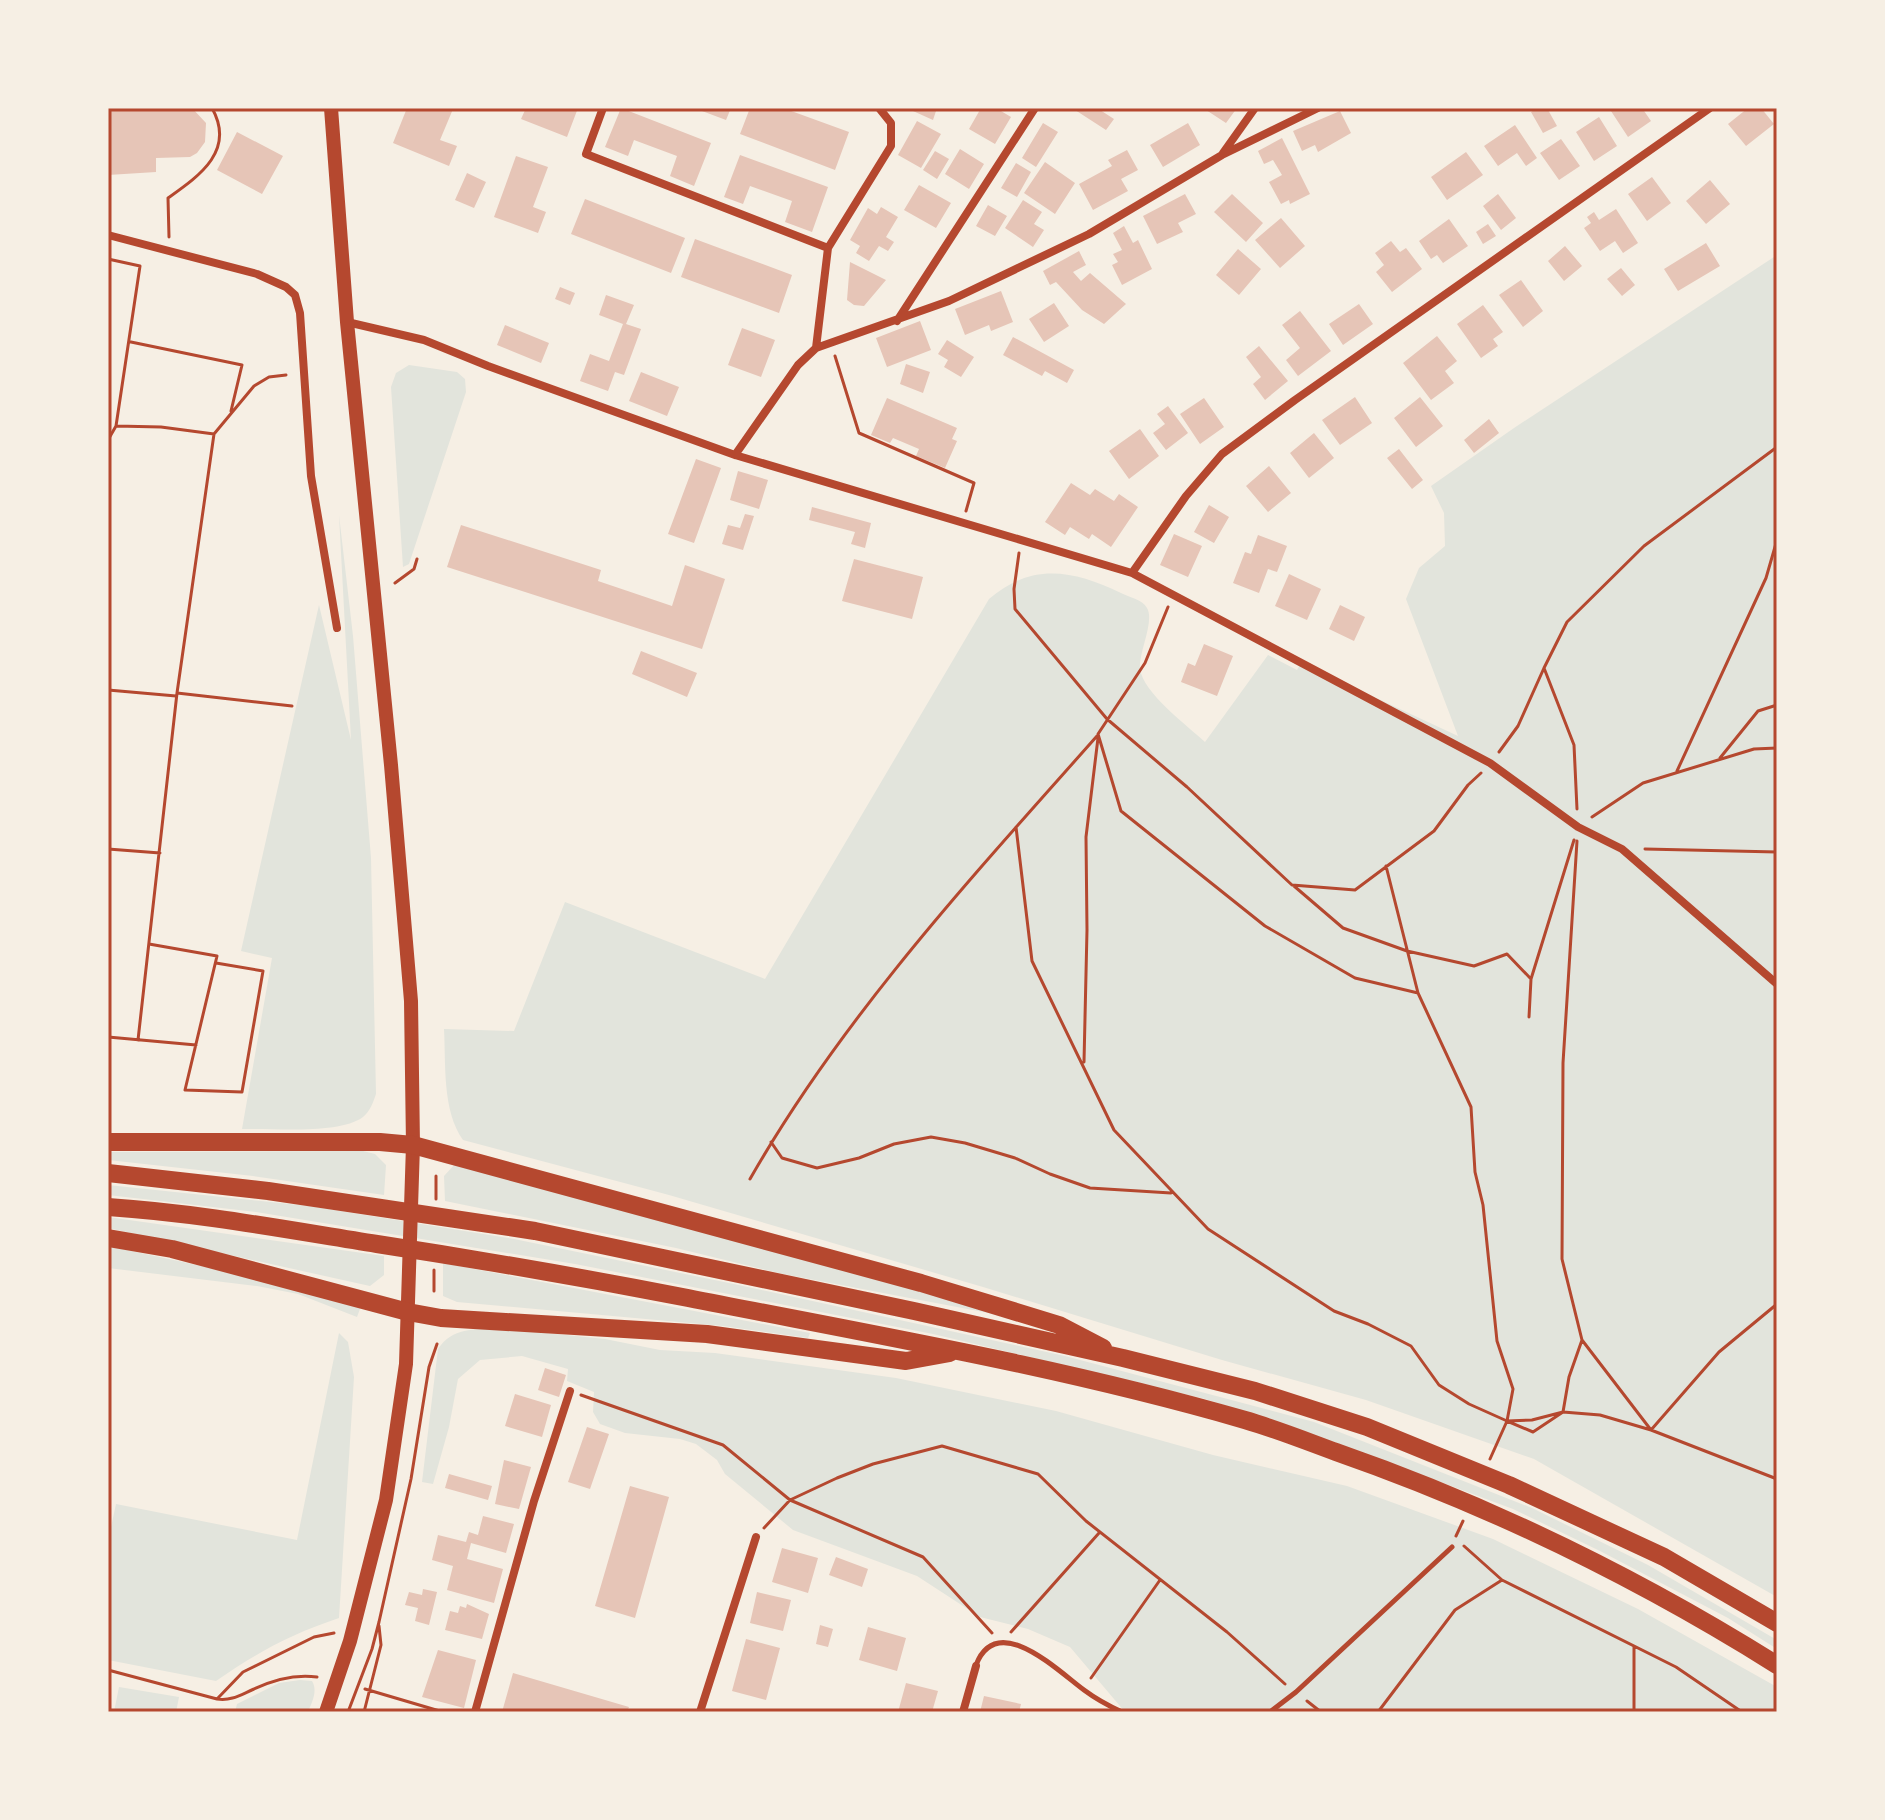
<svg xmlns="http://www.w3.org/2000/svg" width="1885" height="1820" font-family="Raleway,sans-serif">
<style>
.green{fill:#e2e4dc}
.building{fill:#e6c5b7}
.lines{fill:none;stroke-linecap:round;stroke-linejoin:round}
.path{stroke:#b5482f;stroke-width:3}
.service{stroke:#b5482f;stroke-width:5}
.minor{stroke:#b5482f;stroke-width:8}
.tertiary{stroke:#b5482f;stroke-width:14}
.trunk{stroke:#b5482f;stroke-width:18}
.neatline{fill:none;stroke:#b5482f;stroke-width:3}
</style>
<rect width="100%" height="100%" fill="#f6efe4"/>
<!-- green -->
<path class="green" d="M1777 255V1597L1534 1459 1366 1400 1222 1360 983 1287 669 1195 463 1140C442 1110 446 1065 444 1029L514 1031 565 902 765 979 989 599C1032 562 1073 570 1121 593 1129 597 1143 600 1147 608 1155 621 1138 654 1140 669 1143 693 1188 726 1205 742L1268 655 1297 670 1301 663 1458 736 1406 599 1419 568 1445 546 1444 513 1431 486 1514 428Z
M409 365 457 372 465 379 466 392 409 564 403 567 391 387 396 373Z
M339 515 353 636 371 858 376 1094C373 1103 370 1111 363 1117 339 1135 272 1128 242 1129L272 958 241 951 319 605 351 740Z
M363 1151 375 1154 386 1165 384 1195 253 1176 108 1160V1152Z
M455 1164 535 1184 1015 1318 783 1274 676 1248 445 1201 444 1176Z
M108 1185 309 1206 514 1239 734 1284 1065 1356 1314 1422 1532 1508 1648 1565 1777 1640V1649L1728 1618 1600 1551 1513 1509 1290 1426 1205 1399 933 1334 575 1264 256 1212 108 1195Z
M108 1217 384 1256V1275L370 1286 108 1228Z
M108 1246 211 1268 361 1306 357 1317 298 1294 257 1286 108 1268Z
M443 1263 810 1333 808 1338 723 1326 457 1302 443 1296Z
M498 1328 605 1339 660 1350 715 1353 896 1378 1056 1411 1213 1455 1347 1486 1493 1539 1638 1609 1777 1687V1712H1125L1070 1647 1028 1629 980 1617 917 1576 793 1530 725 1474 717 1460 696 1444 680 1439 625 1433 600 1424 593 1412 594 1392 567 1381 568 1369 522 1356 480 1360 458 1379 449 1427 433 1484 422 1482 438 1349C453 1327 473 1330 498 1328Z
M339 1333 348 1342 354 1377 339 1618C291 1634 258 1652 216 1681L108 1660V1541L116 1504 297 1540Z
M300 1680 312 1681C318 1691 312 1702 308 1712H235L237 1704 279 1683Z
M119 1687 179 1697 176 1712H114Z"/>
<!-- building -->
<path class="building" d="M108 108H192L206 123 205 142 197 153 190 157 156 158V172L108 175Z
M407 108 453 109 440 140 457 146 449 166 393 143Z
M526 108H578L567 137 521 119Z
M621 108 711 143 694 186 670 176 677 156 634 140 628 156 605 147Z
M694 108H731L726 120Z
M750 108H783L849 132 835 170 740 134Z
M914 108H937L933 120 913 111Z
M981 108H996L1011 117 995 144 969 129Z
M1072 108H1097L1114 119 1106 130Z
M1203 108H1237L1226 123Z
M1538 108H1547L1557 126 1543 133 1531 112Z
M1609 108H1642L1651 121 1628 137Z
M1748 108H1761L1774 124 1746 146 1728 124Z
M1340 111 1351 133 1318 152 1315 145 1302 151 1293 131Z
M1599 117 1617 146 1594 161 1576 132Z
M917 121 941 134 921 168 898 155Z
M1043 123 1058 132 1036 167 1022 158Z
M1188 123 1200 145 1163 167 1150 145Z
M1515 125 1537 158 1526 166 1517 153 1498 166 1484 146Z
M237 132 283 156 262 194 217 170Z
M1282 138 1310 194 1290 204 1289 200 1281 204 1269 182 1282 175 1273 160 1264 164 1258 151Z
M1561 139 1580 166 1559 180 1540 153Z
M960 149 984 164 969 189 945 174Z
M1127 150 1138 170 1121 179 1128 191 1093 210 1079 184 1112 166 1108 160Z
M935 151 949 159 937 179 923 170Z
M1466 152 1483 175 1447 200 1431 177Z
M740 155 828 187 812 232 785 222 792 201 750 186 743 204 724 197Z
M516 156 548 167 533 207 546 212 538 233 494 217Z
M1045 162 1075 183 1055 214 1024 193Z
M1016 163 1031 172 1017 197 1001 188Z
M467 173 486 182 474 208 455 200Z
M1652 177 1671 203 1647 221 1628 194Z
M1710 180 1730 204 1706 224 1686 201Z
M919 185 951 203 936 228 904 210Z
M1185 194 1196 214 1178 223 1183 232 1157 244 1143 216Z
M1232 194 1263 223 1246 242 1214 212Z
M1498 194 1516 218 1501 230 1483 206Z
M585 199 685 238 671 273 571 234Z
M1023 200 1042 212 1034 224 1044 230 1033 247 1005 228Z
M988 205 1007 216 995 236 976 226Z
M881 207 898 217 886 237 894 242 888 251 879 246 869 261 856 253 860 246 850 240 868 208 877 214Z
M1616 209 1638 243 1623 253 1615 241 1600 251 1584 228 1591 223 1587 217 1594 212 1599 220Z
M1281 218 1305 246 1280 268 1255 240Z
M1449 219 1468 246 1443 263 1437 255 1431 259 1419 241Z
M1488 224 1496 236 1483 244 1476 232Z
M1124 226 1133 243 1138 240 1152 269 1122 285 1112 265 1118 262 1113 254 1122 250 1113 233Z
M695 239 792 275 779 313 681 277Z
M1391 241 1400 252 1406 248 1422 269 1392 292 1376 272 1384 265 1375 253Z
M1706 243 1720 266 1678 291 1664 269Z
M1565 246 1582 266 1564 281 1548 261Z
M1238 249 1261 269 1239 295 1216 275Z
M1079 251 1086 265 1073 272 1081 281 1090 273 1126 304 1104 324 1082 310 1056 282 1050 285 1043 271Z
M850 262 886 280 864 306 854 305 847 300Z
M1621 268 1635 285 1622 296 1607 279Z
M1521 280 1543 311 1523 327 1499 295Z
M560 287 575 293 570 305 555 299Z
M1001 291 1013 322 991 331 989 325 965 335 955 309Z
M606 295 634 305 626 324 641 329 624 375 615 372 608 391 580 381 590 354 609 361 623 324 599 315Z
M1054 303 1069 326 1044 342 1029 319Z
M1359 304 1373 324 1343 345 1329 324Z
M1483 305 1503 332 1493 339 1498 346 1481 358 1457 324Z
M1300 311 1331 351 1298 376 1286 360 1300 348 1282 325Z
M920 321 931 350 887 367 876 338Z
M505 325 549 343 541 363 497 345Z
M742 328 775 340 761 377 728 365Z
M1437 336 1457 361 1445 371 1454 383 1431 400 1403 363Z
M1013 337 1074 370 1067 383 1045 371 1042 376 1003 355Z
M947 340 974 357 961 377 944 367 948 360 938 354Z
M1259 346 1288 381 1265 400 1253 384 1261 377 1246 357Z
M906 364 930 372 923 393 900 384Z
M641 372 679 387 667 416 629 401Z
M1355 397 1372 423 1340 445 1322 420Z
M1420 397 1443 426 1416 447 1394 418Z
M887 398 957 428 952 439 957 441 945 468 916 456 919 449 893 438 890 443 871 435Z
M1204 398 1224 427 1200 444 1180 414Z
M1168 406 1188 433 1166 450 1153 433 1165 424 1157 414Z
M1489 419 1499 433 1474 453 1464 440Z
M1140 429 1159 456 1129 479 1109 451Z
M1314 433 1334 458 1309 478 1290 453Z
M1399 449 1423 480 1412 489 1387 458Z
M696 459 721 468 694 543 668 534Z
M1269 466 1291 493 1268 512 1246 486Z
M738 471 768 480 759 509 730 500Z
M1071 483 1090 495 1095 489 1114 501 1119 494 1138 507 1111 547 1092 534 1089 539 1070 527 1065 535 1045 522Z
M1209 505 1229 517 1214 543 1194 532Z
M812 507 871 523 865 548 851 544 855 532 809 520Z
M745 514 754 516 743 550 722 544 728 525 740 528Z
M461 525 601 570 598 581 672 606 685 565 725 579 702 649 447 567Z
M1174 534 1202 546 1188 577 1160 565Z
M1258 535 1287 546 1277 572 1268 569 1259 593 1233 583 1245 552 1251 554Z
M854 559 923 577 912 619 842 601Z
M1289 574 1321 589 1307 620 1275 606Z
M1340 605 1365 617 1354 641 1329 629Z
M1204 644 1233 656 1217 696 1181 682 1188 663 1195 666Z
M641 651 697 673 687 697 632 674Z
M545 1368 566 1375 559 1397 538 1390Z
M515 1394 551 1405 542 1437 505 1426Z
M587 1427 609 1434 590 1489 568 1482Z
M504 1460 531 1467 519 1509 495 1504Z
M449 1474 492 1486 488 1500 445 1488Z
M630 1486 669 1497 635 1618 595 1606Z
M483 1516 514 1524 506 1553 471 1543 467 1559 503 1569 494 1603 447 1590 453 1566 432 1560 438 1535 466 1542 469 1532 478 1535Z
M782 1548 818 1558 808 1593 772 1582Z
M836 1557 868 1569 862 1587 829 1575Z
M423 1589 437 1592 429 1625 415 1621 418 1608 405 1605 409 1592 422 1595Z
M757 1592 791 1600 783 1631 750 1623Z
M467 1604 489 1614 482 1639 445 1630 450 1611 458 1613 460 1606 466 1608Z
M820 1625 833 1629 828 1647 816 1644Z
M868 1627 906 1638 897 1671 859 1660Z
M746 1639 780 1648 766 1700 732 1691Z
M438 1650 476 1660 464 1708 422 1697Z
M513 1673 629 1707 627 1712H502Z
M906 1683 938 1691 932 1712H898Z
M984 1696 1021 1704 1019 1712H980Z"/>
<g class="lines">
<!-- path -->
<path class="path" d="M169 237 168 198C199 176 236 151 212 108
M108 259 140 266 116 426
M131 342 242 365 231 411
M835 356 859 433 974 483 966 511
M108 440 116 426 161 427 214 434
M1019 553 1014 589 1015 609 1107 719 1187 787 1292 885 1355 890 1434 831 1468 785 1481 773
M395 583 414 569 417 559
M1168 607 1145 663 1098 734 1121 811 1265 926 1355 978 1418 993 1471 1107 1475 1172 1483 1205 1497 1341 1513 1389 1507 1421 1490 1459
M108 690 176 696
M177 693 292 706
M1499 752 1518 726 1544 668
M1720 758 1758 711 1777 705
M1677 771 1766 578 1777 540
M1577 809 1574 745 1544 668 1567 622 1644 546 1777 447
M1592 817 1643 783 1754 749 1777 748
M1016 827 1032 961 1114 1130 1208 1229 1334 1311 1368 1324 1411 1346 1439 1385 1469 1404 1507 1421
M1577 841 1563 1063 1562 1259 1582 1340 1569 1377 1563 1412 1533 1432 1507 1421 1532 1420 1563 1412 1600 1415 1651 1430 1777 1479
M108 849 160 853
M1645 849 1777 852
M1386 866 1418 993
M1294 886 1343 928 1407 951 1474 966 1507 954 1531 979 1574 840
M149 944 217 956 185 1090 242 1092 263 971 216 963
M1529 1017 1531 979
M108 1037 196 1045
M138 1040 177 693 214 434 254 386 269 377 286 375
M1084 1062 1087 930 1086 837 1098 738
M771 1142 782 1158 817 1168 859 1158 894 1144 931 1137 965 1143 1015 1158 1050 1174 1090 1188 1171 1193
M750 1179C843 1016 973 876 1097 736
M436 1199V1176
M434 1291V1270
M1582 1340 1651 1430 1719 1352 1777 1304
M581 1395 723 1445 790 1500 923 1557 992 1633
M764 1528 790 1500 837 1478 873 1464 942 1446 1038 1474 1086 1521 1227 1632 1285 1684
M1456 1536 1463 1521
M1464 1546 1502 1580 1676 1667 1742 1712
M1011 1632 1099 1533
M1634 1646V1712
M108 1670 217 1699
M317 1677C295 1674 273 1680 254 1689 240 1695 232 1701 217 1699L243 1672 314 1637 334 1633
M1091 1678 1160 1580
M365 1689 443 1712
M1307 1701 1321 1712
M348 1712 372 1649 379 1622 411 1479 429 1367 437 1344
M364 1712 381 1645 379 1626
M1378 1712 1455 1610 1502 1580"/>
<!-- service -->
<path class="service" d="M976 1665C997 1610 1058 1671 1084 1690 1096 1699 1109 1706 1122 1712
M1270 1712 1296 1692 1452 1547"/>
<!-- minor -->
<path class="minor" d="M603 108 586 154 828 248 816 348
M1223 153 1255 108
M108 235 257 274 286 287 295 295 300 313 311 476 337 628
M828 248 891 146V123L879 108
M897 321 1035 108
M347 322 424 340 488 366 735 455 1132 573 1490 763 1578 827 1622 849 1777 984
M735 455 798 365 816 348 949 301 1089 234 1222 155 1318 108
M1132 573 1186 496 1222 454 1295 400 1710 108
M475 1712 534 1501 570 1391
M700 1712 756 1537
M963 1712 976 1666"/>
<!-- tertiary -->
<path class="tertiary" d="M326 1712 350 1641 386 1500 406 1364 413 1145 411 1001 391 765 347 322 331 108"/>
<!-- trunk -->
<path class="trunk" d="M108 1142H380L413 1145 921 1283 1059 1325 1103 1348
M108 1173 268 1191 535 1231 914 1311 1123 1358 1255 1391 1367 1427 1509 1485 1664 1557 1777 1623
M108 1207C199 1213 288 1230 377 1244 481 1260 585 1278 688 1298 875 1335 1062 1367 1245 1420 1276 1429 1306 1441 1336 1452 1491 1506 1638 1578 1777 1665
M108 1238 172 1249 408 1312 441 1318 707 1334 906 1361 950 1353"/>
</g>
<!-- border -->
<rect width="1885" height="1820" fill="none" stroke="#f6efe4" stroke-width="220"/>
<rect x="110" y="110" width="1665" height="1600" class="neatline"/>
</svg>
